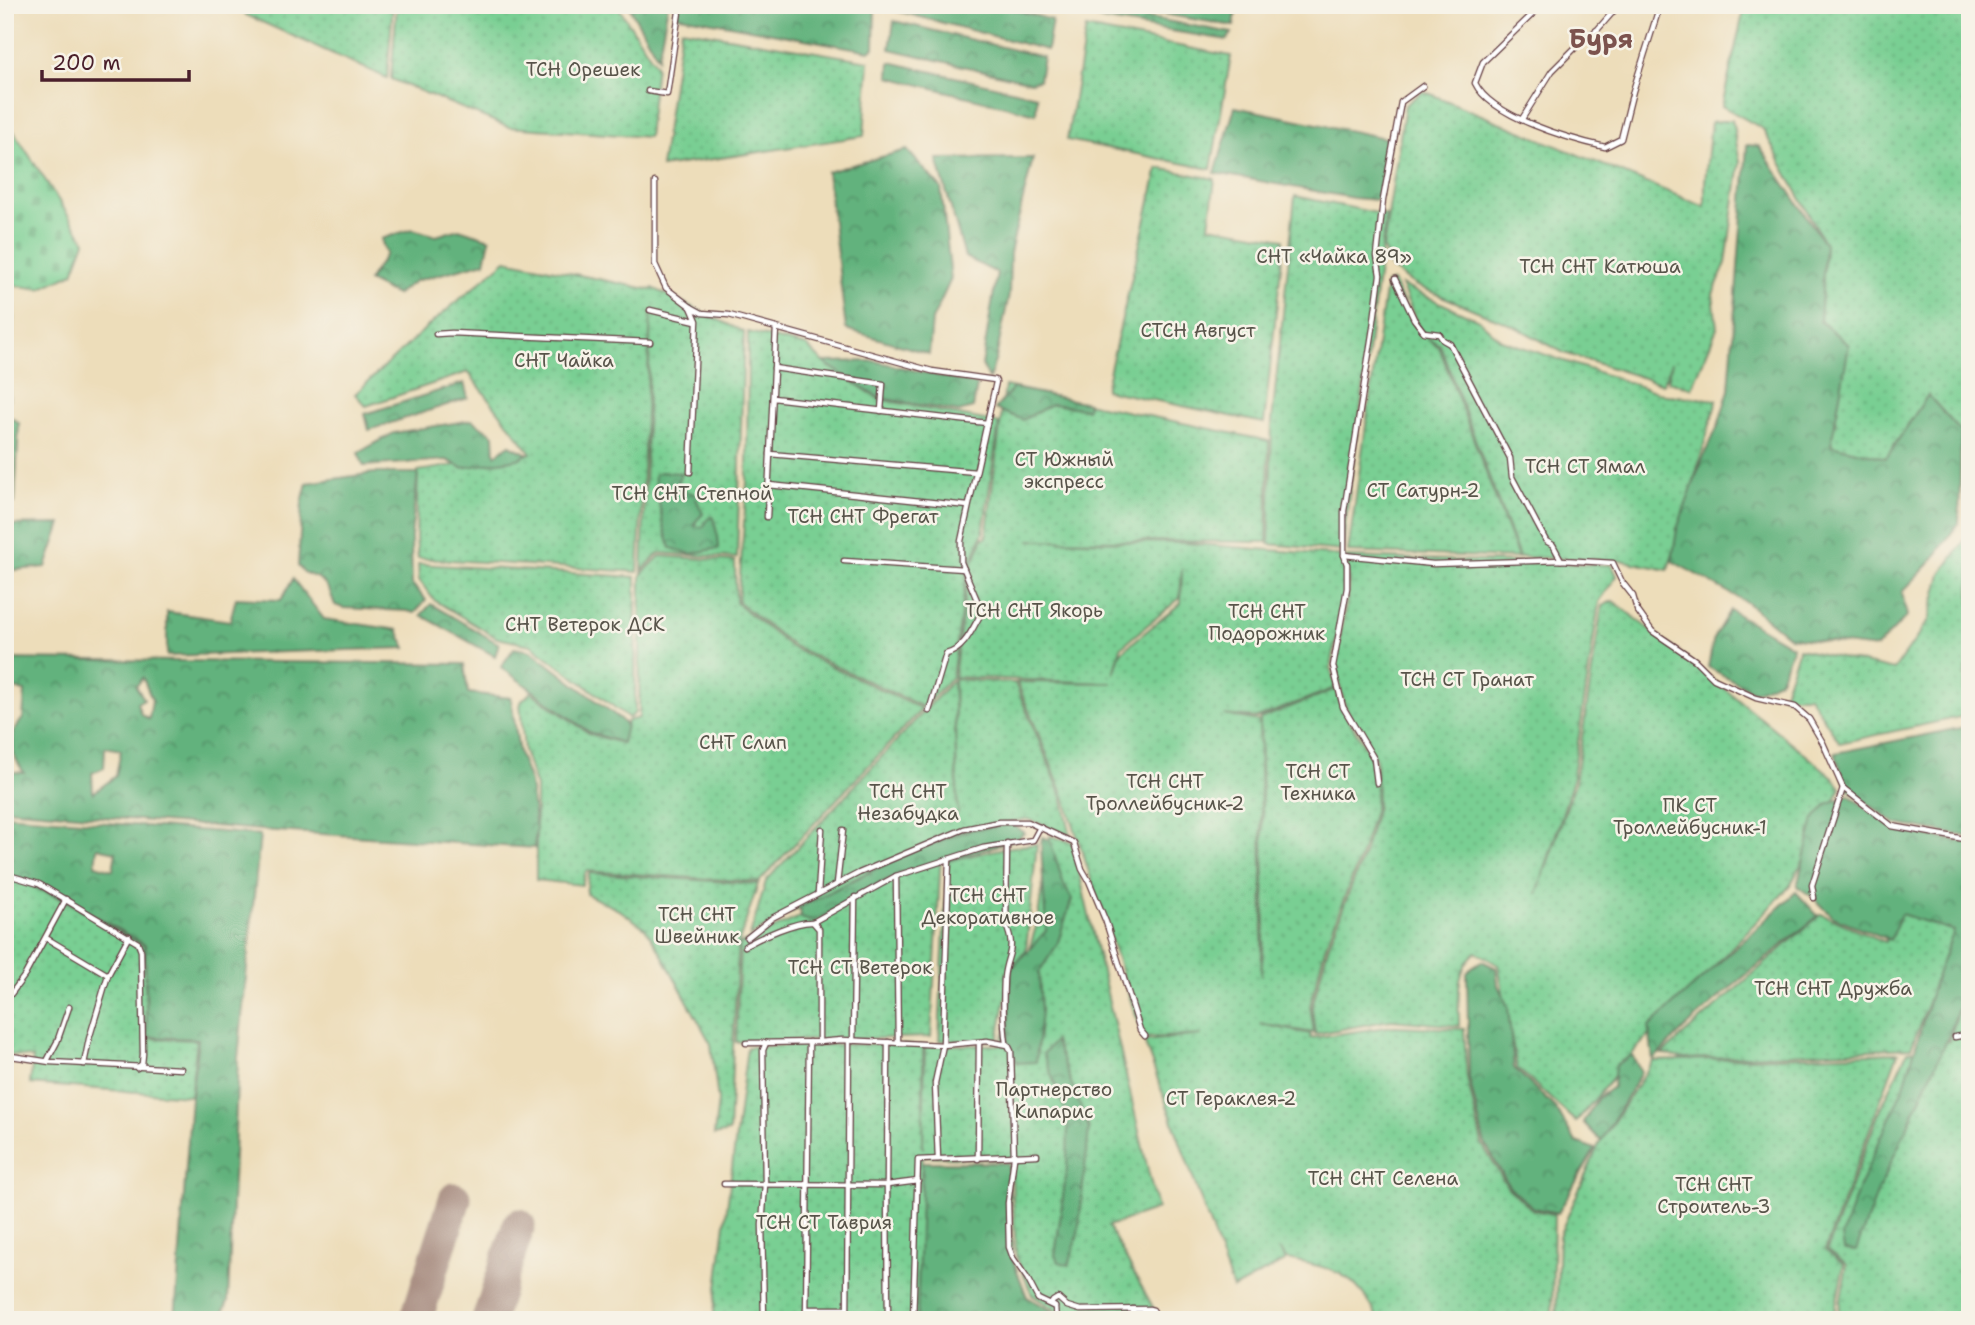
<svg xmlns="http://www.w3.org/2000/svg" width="1975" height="1325" font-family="'Shantell Sans',sans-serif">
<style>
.grass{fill:url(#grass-dots);stroke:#62775f;stroke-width:2;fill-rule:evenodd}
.forest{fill:url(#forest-crowns);stroke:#566854;stroke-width:2;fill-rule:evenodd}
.cemetery{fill:url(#cemetery-stones);stroke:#62775f;stroke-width:2}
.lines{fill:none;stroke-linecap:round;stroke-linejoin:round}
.runway{stroke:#9c7e72;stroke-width:33}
.street-casing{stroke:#623c40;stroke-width:7}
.street{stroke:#fff;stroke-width:4.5}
.labels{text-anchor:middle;stroke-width:5;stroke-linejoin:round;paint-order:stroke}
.park-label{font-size:19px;fill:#58544a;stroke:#f7f3e8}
.district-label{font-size:26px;font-weight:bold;fill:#7c534e;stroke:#f7f3e8}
</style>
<defs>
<pattern id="grass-dots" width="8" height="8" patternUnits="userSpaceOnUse" patternTransform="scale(1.75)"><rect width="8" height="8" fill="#79cf93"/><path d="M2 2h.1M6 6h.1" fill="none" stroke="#6ab17f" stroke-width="1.8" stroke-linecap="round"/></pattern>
<pattern id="forest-crowns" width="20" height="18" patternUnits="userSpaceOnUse" patternTransform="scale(1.75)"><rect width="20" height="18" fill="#62b27d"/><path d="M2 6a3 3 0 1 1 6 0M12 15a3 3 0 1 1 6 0" fill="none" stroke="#539067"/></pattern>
<pattern id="cemetery-stones" width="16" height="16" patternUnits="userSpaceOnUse" patternTransform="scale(1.75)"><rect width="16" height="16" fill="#79cf93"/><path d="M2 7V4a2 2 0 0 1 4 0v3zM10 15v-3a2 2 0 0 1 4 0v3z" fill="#6ab17f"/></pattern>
</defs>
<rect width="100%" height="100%" fill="#f7f3e8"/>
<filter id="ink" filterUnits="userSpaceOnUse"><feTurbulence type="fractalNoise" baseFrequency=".0143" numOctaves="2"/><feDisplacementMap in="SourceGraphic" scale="14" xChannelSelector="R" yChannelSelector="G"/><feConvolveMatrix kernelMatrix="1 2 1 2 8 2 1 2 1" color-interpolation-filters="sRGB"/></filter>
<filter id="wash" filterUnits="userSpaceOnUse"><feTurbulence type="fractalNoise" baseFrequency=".00686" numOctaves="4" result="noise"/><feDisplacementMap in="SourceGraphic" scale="28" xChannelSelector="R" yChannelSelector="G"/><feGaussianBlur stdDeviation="1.57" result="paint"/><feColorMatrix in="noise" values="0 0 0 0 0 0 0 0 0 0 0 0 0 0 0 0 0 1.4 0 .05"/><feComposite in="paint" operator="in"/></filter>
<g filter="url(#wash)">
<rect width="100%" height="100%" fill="#edddba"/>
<g class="grass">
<polygon points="238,5 393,5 387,78 246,15"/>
<polygon points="397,5 617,5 656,65 648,137 508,127 391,79"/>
<polygon points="1745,5 1970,5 1970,506 1961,432 1928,395 1886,458 1830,445 1849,345 1820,321 1825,244 1763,129 1722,106"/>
<polygon points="1086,28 1231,56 1211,169 1067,140"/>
<polygon points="681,29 869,61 864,136 661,167"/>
<polygon points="1423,91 1705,207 1705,182 1711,122 1732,120 1740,162 1726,263 1713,294 1717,328 1692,388 1668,381 1672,362 1663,384 1564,353 1516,327 1415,285 1391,268 1383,248 1405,105"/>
<polygon points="1158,168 1215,179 1209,226 1284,239 1264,423 1105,390"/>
<polygon points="1295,196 1386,215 1342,551 1269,544 1272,421"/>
<polygon points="506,260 652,290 653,288 744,332 737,558 659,553 642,571 651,312 638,572 418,558 416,539 418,471 531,453 468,372 366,406 355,394 427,327"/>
<polygon points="1393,281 1411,319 1422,335 1401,285 1479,320 1501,340 1666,395 1717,400 1668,570 1624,561 1519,557 1440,345 1427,338 1439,347 1518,558 1348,552 1386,284"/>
<polygon points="748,332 807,346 823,362 879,399 999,423 983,533 967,572 952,677 923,707 793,646 738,602 747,483"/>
<path d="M1005,386L1269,441L1267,542L1029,540L1185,543L1344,556L1346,588L1331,667L1335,688L1257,718L1224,715L1259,721L1263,919L1261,976L1265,927L1260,719L1336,689L1341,707L1372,758L1376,781L1375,807L1361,855L1325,948L1310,1006L1314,1033L1260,1024L1311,1034L1310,1038L1394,1026L1464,1029L1467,1078L1482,1144L1508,1188L1533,1210L1554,1214L1552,1320H1378C1372,1303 1356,1282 1340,1274C1324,1266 1304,1262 1286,1259L1280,1250L1285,1261L1233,1289L1144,1041L1202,1035L1143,1038L1064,796L1017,682L1112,683L954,677L968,573L983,538H986ZM1182,568L1181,603L1121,652L1114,674L1121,647L1180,598Z"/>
<polygon points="1970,533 1970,670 1965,668 1965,716 1840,743 1809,696 1783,696 1799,649 1894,670 1929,620 1941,574"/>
<polygon points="660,556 735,561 736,603 792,648 922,709 759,882 586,871 582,885 536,880 536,787 524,751 520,703 531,692 590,734 621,743 627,721 639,718 641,575"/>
<path d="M1347,557L1612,565L1617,576L1599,602L1572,783L1537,894L1575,783L1602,606L1613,601L1693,663L1833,777L1841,788L1790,886L1637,1048L1576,1122L1517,1068L1498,965L1476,952C1454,970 1459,1000 1459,1026L1391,1020L1315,1034L1312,1007L1328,947L1364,854L1377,806L1376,759L1345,706L1335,666L1349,589Z"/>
<polygon points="418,564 636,577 635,713 629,718 531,645 497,638 434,600 419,580"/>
<polygon points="954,679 1015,683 1062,796 1071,836 1028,819 969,829 875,868 798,909 750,936 766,881 953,680 958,814"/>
<polygon points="1050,836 1072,842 1157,1209 1108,1226 1160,1320 1060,1320 1059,1312 1032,1295 1016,1256 1011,1160 923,1156 922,1162 1008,1163 1012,1258 1027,1297 1054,1312 1055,1320 713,1320 747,1047 851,1044 923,1045 923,1149 925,1045 1001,1045 1037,923"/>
<polygon points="1037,844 1026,950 1011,969 998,1040 939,1041 947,861 1004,848"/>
<polygon points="941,853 931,1037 736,1042 740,944"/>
<polygon points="589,873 758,884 738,945 729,1132 714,1135 718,1101 711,1044 660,951 645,928 621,911 586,894"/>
<polygon points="5,875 64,900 144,946 147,1038 197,1040 190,1096 30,1084 33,1058 5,1054"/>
<polygon points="1899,910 1956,927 1911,1048 1685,1059 1662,1054 1821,914 1885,942"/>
<polygon points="1970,975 1970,1320 1837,1320 1847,1265 1827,1250 1878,1115 1907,1052 1949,1041"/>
<polygon points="1898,1053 1825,1250 1844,1265 1833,1320 1556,1320 1559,1236 1599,1144 1653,1061"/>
</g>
<g class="forest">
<polygon points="628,5 668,5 658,58"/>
<polygon points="677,5 875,5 874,48 869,51 675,15"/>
<polygon points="893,5 997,5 1052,20 1047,50 893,10"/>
<polygon points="1109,5 1237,5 1234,26"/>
<polygon points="1083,9 1117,16 1129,14 1232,33 1227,40 1102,20 1092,15 1080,14"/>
<polygon points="894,21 1043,57 1039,80 1031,82 890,49"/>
<polygon points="890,62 1037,96 1036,114 889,77"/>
<polygon points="1235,107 1390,139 1377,200 1353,198 1215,173"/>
<polygon points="1747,145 1759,146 1825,244 1820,321 1849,345 1831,445 1886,458 1928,395 1961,432 1959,523 1929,564 1902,592 1907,616 1876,648 1789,637 1746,602 1672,561 1677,529 1702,460 1718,426 1729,390"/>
<polygon points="907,150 941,188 951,279 932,320 929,354 846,329 827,172"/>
<polygon points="1033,158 1010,253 1009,295 996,358 989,379 982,365 997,273 965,257 937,159"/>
<polygon points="412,229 436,236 459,229 490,239 485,262 415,281 396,295 368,281 386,254 381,239"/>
<polygon points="5,304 14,305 8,415 19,423 15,503 5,504"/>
<polygon points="875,361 977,385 973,408 959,412 879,398 823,362"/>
<polygon points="464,383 468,398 369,430 365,414"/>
<polygon points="1013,388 1088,403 1087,409 1052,404 1023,420 995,409"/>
<polygon points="472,420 494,435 495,455 510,445 528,454 518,459 462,468 447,460 364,466 358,453 394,433"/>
<path d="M659,472L681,473L677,485L680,489L694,494L703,514L696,521L695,526L703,527L709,518L713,517L718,537L719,548L691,554L671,548C661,525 659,500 654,476Z"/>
<path d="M374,473H418L411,536L412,584L426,600L415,613L407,611L343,608L335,605C331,595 329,585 319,579C309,573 307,577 298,566L302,503L307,483Z"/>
<polygon points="61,524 46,567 5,571 5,525"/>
<polygon points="293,579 324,619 398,630 406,648 167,656 167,612 230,621 236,598 281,600"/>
<polygon points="431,604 499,644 495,656 421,615"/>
<polygon points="1730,610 1793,647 1779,681 1754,692 1708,667 1714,637"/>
<polygon points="514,648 531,651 619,718 626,725 622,743 589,732 501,667"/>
<path d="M5,659L464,664L468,693L511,698L519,753L530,782L536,830L534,848L261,830L5,809V771L24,773L13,754V732L23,718L25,691L5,687ZM143,678L152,700L149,719L141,714L137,703L144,699L136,686ZM105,747L121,750L116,776L93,793L92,773L104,768Z"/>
<polygon points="1970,726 1970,837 1896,824 1847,788 1835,753"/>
<polygon points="1849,795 1897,831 1970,843 1970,972 1950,1033 1878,1191 1856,1251 1844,1250 1842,1236 1859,1187 1904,1086 1935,980 1954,931 1901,914 1890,940 1833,917 1814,898 1797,886 1814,819 1827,804"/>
<path d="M5,815L260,835L238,1058L228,1301L220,1320H175L191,1097L198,1039L147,1037L145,945L66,899L5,874ZM97,848L116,852L113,870L95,865Z"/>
<polygon points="1013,824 1024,833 1018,839 896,876 870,888 813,922 801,918 800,907 907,853 969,830"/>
<polygon points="1042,837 1050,840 1064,885 1072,899 1057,945 1039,972 1041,1011 1036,1062 1017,1063 1008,1042 1011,969 1046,931 1041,845"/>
<path d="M1796,892L1818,916C1762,962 1704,1007 1653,1060L1649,1027Z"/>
<polygon points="1482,961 1496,968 1498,985 1508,1007 1514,1068 1556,1109 1576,1142 1595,1149 1558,1213 1534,1208 1510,1188 1484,1142 1469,1078 1467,973 1472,967"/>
<polygon points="1055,1041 1089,1129 1078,1234 1069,1265 1059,1262 1055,1256 1067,1167 1068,1117 1043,1054"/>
<polygon points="1632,1055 1641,1072 1639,1076 1601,1141 1583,1122 1598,1098 1613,1087 1615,1065"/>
<polygon points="922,1162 1008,1163 1012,1258 1027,1297 1054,1312 1055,1320 917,1320"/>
</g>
<polygon class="cemetery" points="5,118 85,241 73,273 40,289 5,284"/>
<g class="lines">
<g class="runway">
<polyline points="416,1320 455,1199"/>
<polyline points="488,1320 519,1225"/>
</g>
</g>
</g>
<g filter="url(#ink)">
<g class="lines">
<g class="street-casing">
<g id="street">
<path d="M1542,5L1483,62L1475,83C1491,117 1570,139 1605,147L1621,139L1633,91L1660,5"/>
<polyline points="648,91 667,94 680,5"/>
<polyline points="1522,119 1552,71 1584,39 1598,29 1619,5"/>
<polyline points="655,182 655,264 666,288 691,307 702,313 729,315 932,371 995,380"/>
<polyline points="1395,279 1414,319 1424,332 1439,334 1443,340 1450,344 1510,458 1512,477 1546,541 1553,545 1561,560"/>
<polyline points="650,310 696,321"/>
<polyline points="436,334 452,333 650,342"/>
<polyline points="774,368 883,384 881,411"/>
<polyline points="773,398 987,423"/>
<polyline points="770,454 976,472"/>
<polyline points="690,472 697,321 691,307"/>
<polyline points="769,485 968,506"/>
<polyline points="767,517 776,328"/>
<polyline points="1344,555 1433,564 1561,560 1613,563 1622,582 1633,596 1637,610 1652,631 1695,660 1714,679 1756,698 1795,707 1809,719 1823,743 1843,788 1892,826 1970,840"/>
<polyline points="844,561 964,569"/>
<path d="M929,711L946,654C965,650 973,627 982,612L961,562V541L996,382"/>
<polyline points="1377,783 1374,759 1343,707 1333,666 1347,588 1347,564 1344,555 1344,511 1373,328 1380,275 1377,256 1383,200 1401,102 1423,86"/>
<polyline points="5,874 39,884 138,943 141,951 143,1054 142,1064 137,1068"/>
<polyline points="896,876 898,1042"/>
<polyline points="837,884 843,830"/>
<polyline points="818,894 822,829"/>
<polyline points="1814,898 1812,885 1843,788"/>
<polyline points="813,922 819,929 819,1042"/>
<polyline points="46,938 108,975"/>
<polyline points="747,938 772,918 859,873 964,829 999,822 1028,822 1074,843 1082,869 1089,881 1106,922 1140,1030 1145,1036"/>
<path d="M745,946C761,937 796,921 813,922L896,876L983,848L1033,840L1040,827"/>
<polyline points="5,1002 25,975 66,899"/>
<polyline points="1955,1037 1965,1035 1970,1036"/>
<polyline points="853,1041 855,897"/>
<polyline points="888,1042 887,1185 888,1320"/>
<polyline points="746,1043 819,1042 842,1040 943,1045 987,1041 1008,1045 1011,1051 1014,1158 1008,1203 1009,1247 1013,1258 1027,1278 1038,1299 1055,1307"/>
<path d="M1006,1043C1003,1021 1003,1000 1004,978C1006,954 1017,951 1006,925L1007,843"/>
<polyline points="5,1055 50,1062 181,1069"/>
<polyline points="47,1061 57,1042 69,1007"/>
<polyline points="84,1064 89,1039 108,975 129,936"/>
<polyline points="938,1159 935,1083 943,1045 949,859"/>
<polyline points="978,1159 979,1043"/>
<polyline points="724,1184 887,1185 918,1181"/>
<polyline points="806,1309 846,1309"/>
<polyline points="764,1320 762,1225 765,1184 763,1050 766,1043"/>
<polyline points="806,1320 809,1042"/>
<polyline points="847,1320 849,1041"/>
<polyline points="913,1320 918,1160 1037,1155"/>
<polyline points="1056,1320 1055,1307 1051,1304 1053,1301 1058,1298 1067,1306 1080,1310 1149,1309 1153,1310 1159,1320"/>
<polyline points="1133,1320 1133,1309"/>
</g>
</g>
<use href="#street" class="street"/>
</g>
</g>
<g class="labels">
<g class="park-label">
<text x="583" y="76">ТСН Орешек</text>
<text x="1334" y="263">СНТ «Чайка 89»</text>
<text x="1600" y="273">ТСН СНТ Катюша</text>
<text x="1198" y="337">СТСН Август</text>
<text x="564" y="367">СНТ Чайка</text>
<text x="1064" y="466">СТ Южный<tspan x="1064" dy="22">экспресс</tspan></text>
<text x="1585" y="473">ТСН СТ Ямал</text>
<text x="1423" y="497">СТ Сатурн-2</text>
<text x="692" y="500">ТСН СНТ Степной</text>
<text x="863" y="523">ТСН СНТ Фрегат</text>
<text x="1034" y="617">ТСН СНТ Якорь</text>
<text x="1267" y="618">ТСН СНТ<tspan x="1267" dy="22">Подорожник</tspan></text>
<text x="585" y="631">СНТ Ветерок ДСК</text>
<text x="1467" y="686">ТСН СТ Гранат</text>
<text x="743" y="749">СНТ Слип</text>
<text x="1318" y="778">ТСН СТ<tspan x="1318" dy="22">Техника</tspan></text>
<text x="1165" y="788">ТСН СНТ<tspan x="1165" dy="22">Троллейбусник-2</tspan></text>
<text x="908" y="798">ТСН СНТ<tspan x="908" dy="22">Незабудка</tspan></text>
<text x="1690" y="812">ПК СТ<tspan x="1690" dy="22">Троллейбусник-1</tspan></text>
<text x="988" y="902">ТСН СНТ<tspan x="988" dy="22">Декоративное</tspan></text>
<text x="697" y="921">ТСН СНТ<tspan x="697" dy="22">Швейник</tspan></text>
<text x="860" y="974">ТСН СТ Ветерок</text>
<text x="1833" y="995">ТСН СНТ Дружба</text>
<text x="1054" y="1096">Партнерство<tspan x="1054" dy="22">Кипарис</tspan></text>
<text x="1231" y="1105">СТ Гераклея-2</text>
<text x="1383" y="1185">ТСН СНТ Селена</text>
<text x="1714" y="1191">ТСН СНТ<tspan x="1714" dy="22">Строитель-3</tspan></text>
<text x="824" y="1229">ТСН СТ Таврия</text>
</g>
<g class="district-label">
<text x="1601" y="48">Буря</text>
</g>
</g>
<rect width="1975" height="1325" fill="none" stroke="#f7f3e8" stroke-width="28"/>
<path d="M42 70v10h147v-10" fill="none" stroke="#4a1f2b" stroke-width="3.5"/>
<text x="52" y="70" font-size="21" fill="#4a1f2b" stroke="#f7f3e8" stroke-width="5" paint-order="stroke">200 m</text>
</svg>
